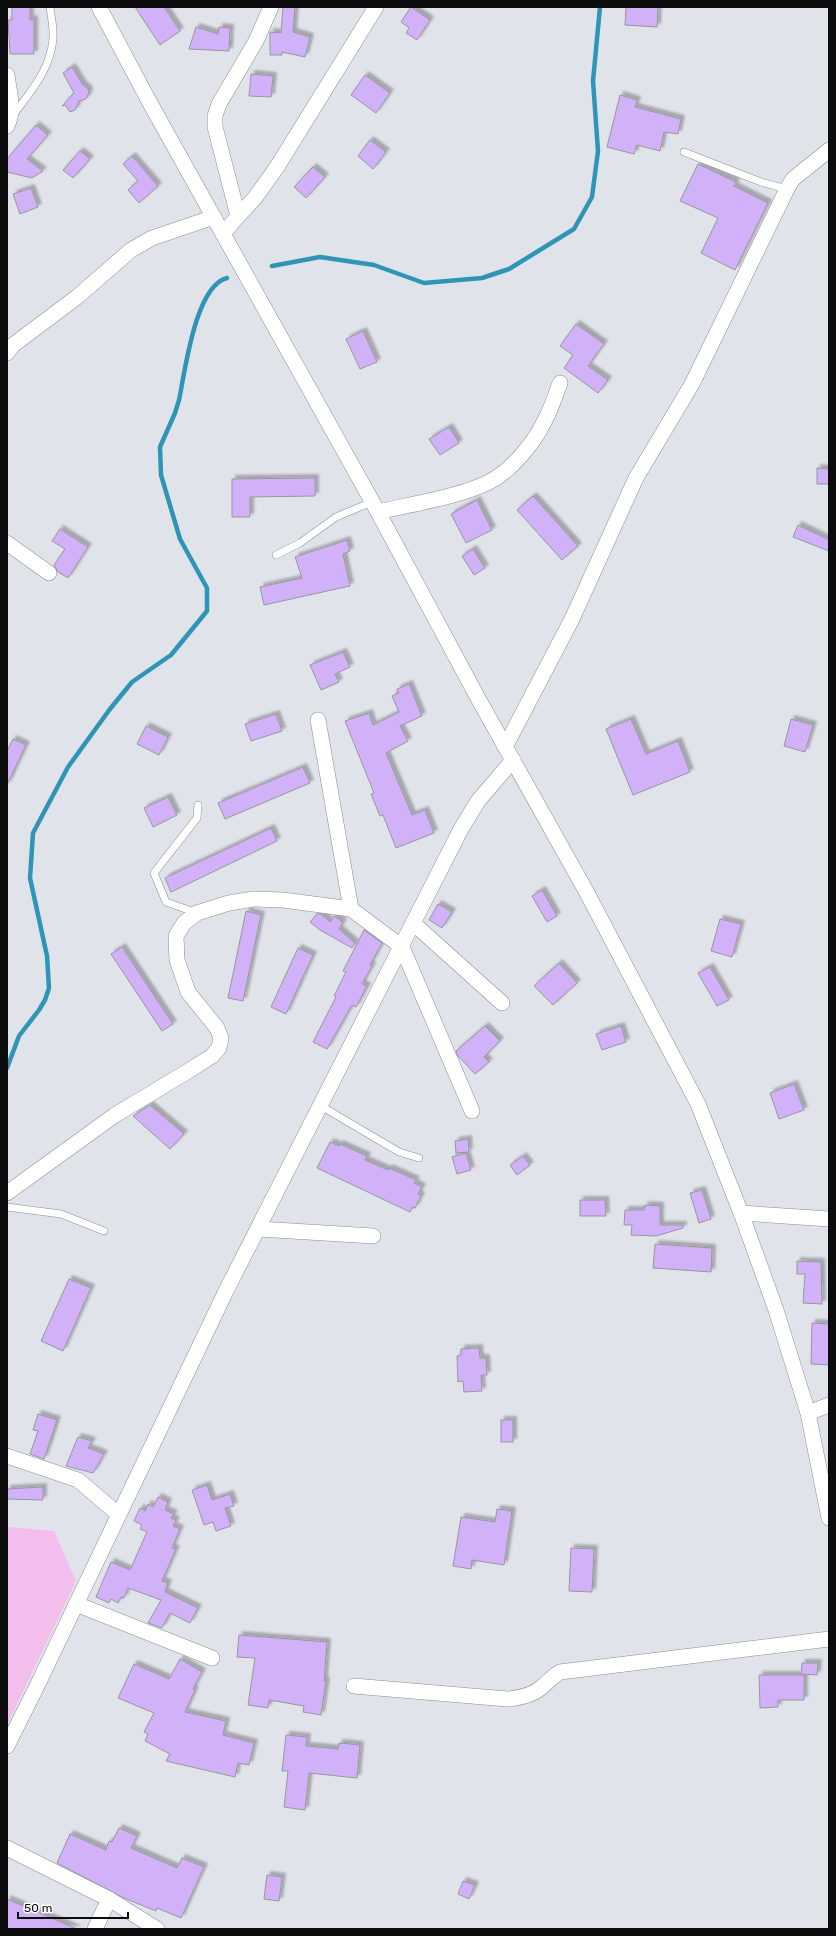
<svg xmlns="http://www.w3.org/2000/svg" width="836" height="1936" font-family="Rubik,sans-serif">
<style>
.green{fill:#f4beec}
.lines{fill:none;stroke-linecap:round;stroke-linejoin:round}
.stream{stroke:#2f95b6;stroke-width:4.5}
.building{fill:#d1b2f8;stroke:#98969d;filter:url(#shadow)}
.service-casing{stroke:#8b8c93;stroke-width:8}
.minor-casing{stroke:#8b8c93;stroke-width:16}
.service{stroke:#fff;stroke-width:7}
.minor{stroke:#fff;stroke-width:15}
</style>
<defs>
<filter id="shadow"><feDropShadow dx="3.5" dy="-3.5" stdDeviation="1" flood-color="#0004"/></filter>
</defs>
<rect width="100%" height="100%" fill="#e1e3eb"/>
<polygon class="green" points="7,1527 54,1531 76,1581 7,1725"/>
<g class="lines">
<g class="stream">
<polyline points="272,266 320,257 374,265 424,283 482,278 509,269 574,229 592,197 598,151 593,81 600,7"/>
<path d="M7,1068L19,1036L39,1010L45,1000L49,988L47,956L30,878L33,833L68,767L110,709L132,682L171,655L207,611V588L180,539L161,475L160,447L175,413L179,400C185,372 195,286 227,278"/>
</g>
</g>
<g class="building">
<polygon points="12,7 30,7 30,20 34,19 34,54 10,54 8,20 12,20"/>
<polygon points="135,7 164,7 180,31 160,45"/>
<polygon points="283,7 295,7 293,32 310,37 305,57 282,52 282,55 270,55 270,32 281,33"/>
<polygon points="411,7 430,20 417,40 406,33 409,28 401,22"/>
<polygon points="626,7 658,7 657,27 625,25"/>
<polygon points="196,27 218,34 219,27 230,28 229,51 189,49"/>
<polygon points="72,67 83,85 89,90 88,95 86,99 79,101 75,110 70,112 65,105 62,106 74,93 63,73"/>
<polygon points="251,74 273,76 271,97 249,96"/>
<polygon points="365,75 390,93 376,113 351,95"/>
<polygon points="620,95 637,100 635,107 681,119 678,134 664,132 660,151 637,145 634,154 607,147"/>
<polygon points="36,125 48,135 27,159 43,171 32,178 7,172 7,159"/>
<polygon points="370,140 386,152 373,169 358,156"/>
<polygon points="80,151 90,159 73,178 63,170"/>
<polygon points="132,156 158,186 139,203 128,190 138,181 123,164"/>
<polygon points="698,164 736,182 734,186 768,203 735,270 701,253 718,218 680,201"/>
<polygon points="313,167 325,177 306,198 294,187"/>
<polygon points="31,188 38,207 20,214 13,194"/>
<polygon points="576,324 604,344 588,366 608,380 598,393 564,368 573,355 560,346"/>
<polygon points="363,331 377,362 360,369 346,339"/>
<polygon points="449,427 459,443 440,455 429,439"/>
<polygon points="817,468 829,469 829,484 817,484"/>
<polygon points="315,478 315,496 250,497 250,517 232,517 232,479"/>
<polygon points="533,496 578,546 562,560 517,510"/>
<polygon points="477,500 492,530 466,543 451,514"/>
<polygon points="798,525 829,540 829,551 793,537"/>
<polygon points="60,529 88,547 68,578 58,572 54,565 65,549 52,541"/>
<polygon points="347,540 350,551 343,554 350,586 264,605 260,587 302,578 295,557"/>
<polygon points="473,549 485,568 474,575 462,556"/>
<polygon points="343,652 350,667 335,674 339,682 321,690 310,665"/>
<polygon points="409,684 422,716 400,726 408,741 386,753 412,815 425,810 434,833 396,848 383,815 380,816 371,794 374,793 345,721 369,713 373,725 399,712 392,696 399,693 397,689"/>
<polygon points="276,714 282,731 251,741 245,724"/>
<polygon points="631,719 646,754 678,741 690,772 633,795 606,729"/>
<polygon points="791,719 813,725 805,752 784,746"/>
<polygon points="146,726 168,737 159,755 137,744"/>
<polygon points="13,739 26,745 7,785 7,751"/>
<polygon points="303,767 310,783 225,819 218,803"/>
<polygon points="168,797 177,815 153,827 144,808"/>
<polygon points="271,828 277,841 171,892 165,878"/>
<polygon points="542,890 557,916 547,922 532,896"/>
<polygon points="438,904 452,912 442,928 429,920"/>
<polygon points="246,911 261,915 243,1001 228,998"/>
<polygon points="317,914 321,914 330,922 334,916 343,922 339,929 355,943 352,948 320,930 310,922"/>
<polygon points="720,919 741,924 732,957 711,951"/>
<polygon points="364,930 382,943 370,965 372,966 362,984 367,986 356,1007 352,1005 327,1049 313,1042 336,997 334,996 346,972 343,971"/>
<polygon points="122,947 173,1024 162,1031 111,954"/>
<polygon points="298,948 313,955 286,1014 271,1007"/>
<polygon points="559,963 577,983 553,1005 534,986"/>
<polygon points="710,967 729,1000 717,1006 698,973"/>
<polygon points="485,1026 500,1041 484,1057 489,1062 475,1074 458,1056 456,1051"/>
<polygon points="621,1026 626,1042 602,1050 596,1034"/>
<polygon points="794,1084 804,1110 779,1119 770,1093"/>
<polygon points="150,1105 184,1134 170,1149 133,1116"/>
<polygon points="468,1139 469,1152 456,1153 455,1141"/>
<polygon points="330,1142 339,1146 340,1144 367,1156 365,1160 388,1170 389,1168 416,1180 414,1183 422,1187 418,1194 421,1196 415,1208 413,1207 410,1212 317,1168"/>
<polygon points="466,1153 471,1170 457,1174 452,1157"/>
<polygon points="523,1156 530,1165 517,1175 510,1165"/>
<polygon points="702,1190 711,1219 699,1223 690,1193"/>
<polygon points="580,1200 605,1200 606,1216 580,1216"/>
<polygon points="645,1205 660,1206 660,1225 683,1225 683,1228 656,1236 631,1235 632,1225 624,1225 625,1210 644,1210"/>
<polygon points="655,1244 712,1248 711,1272 653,1268"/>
<polygon points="797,1261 821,1262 822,1304 803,1303 805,1274 797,1274"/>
<polygon points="69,1279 91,1288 63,1351 41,1341"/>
<polygon points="812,1323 829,1324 829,1365 811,1364"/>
<polygon points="479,1348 480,1358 486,1358 487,1375 481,1375 482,1391 464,1392 463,1381 458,1382 457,1356 461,1355 461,1349"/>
<polygon points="38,1414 57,1420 44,1459 30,1454 38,1431 33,1430"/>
<rect x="501" y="1420" width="12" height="22"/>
<polygon points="78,1437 92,1441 88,1448 104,1454 93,1473 66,1466"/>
<polygon points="207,1485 212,1500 230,1494 234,1506 225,1508 231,1526 216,1531 213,1522 204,1525 192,1490"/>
<polygon points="43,1487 43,1500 7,1499 7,1489"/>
<polygon points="158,1497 168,1502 165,1510 174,1514 171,1518 176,1520 173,1526 180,1529 172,1548 176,1549 162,1581 168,1583 165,1592 198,1608 190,1623 170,1613 162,1628 148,1623 161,1600 128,1588 124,1598 121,1597 118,1603 111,1599 109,1603 96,1597 111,1562 130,1570 147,1532 140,1529 142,1525 134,1521 140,1508 145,1511 148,1504 153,1507"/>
<polygon points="497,1509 512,1511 504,1565 472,1560 471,1569 453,1566 461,1517 495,1522"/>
<polygon points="571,1548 594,1549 592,1592 569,1591"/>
<polygon points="239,1635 327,1642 324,1681 326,1681 321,1715 303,1712 304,1706 269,1700 268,1708 248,1705 255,1658 237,1657"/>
<polygon points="180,1659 202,1672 193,1689 195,1690 185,1712 226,1721 223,1735 254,1743 249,1765 238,1763 235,1777 166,1761 170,1754 145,1741 148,1734 144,1732 154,1713 118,1698 134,1664 169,1679"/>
<polygon points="802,1663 818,1663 817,1675 801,1674"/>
<polygon points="759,1675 804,1675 804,1700 778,1700 778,1707 760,1708"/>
<polygon points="286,1735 307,1737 306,1746 338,1749 339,1743 360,1745 357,1778 309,1773 305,1810 284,1807 288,1771 282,1771"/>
<polygon points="119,1828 137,1836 131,1848 177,1868 182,1858 204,1867 181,1918 157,1908 156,1911 124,1898 57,1863 70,1834 106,1850 109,1841 112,1842"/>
<polygon points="267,1875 282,1877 279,1901 264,1899"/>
<polygon points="463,1881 475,1885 469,1899 458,1894"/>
<polygon points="7,1899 77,1929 7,1929"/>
</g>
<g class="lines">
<g class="service-casing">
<g id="service">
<path d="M14,114C31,91 51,69 53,38C54,28 51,17 50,7"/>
<polyline points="684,152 761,182 787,189"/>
<polyline points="276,555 300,543 336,517 372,502"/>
<polyline points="197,913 166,902 154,873 197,818 198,805"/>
<polyline points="321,1106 399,1152 419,1158"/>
<polyline points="7,1207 61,1214 104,1231"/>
</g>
</g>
<g class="minor-casing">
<g id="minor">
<polyline points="99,7 150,103 378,512 479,700 586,891 698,1104 741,1213 776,1310 808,1413 829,1518"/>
<path d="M7,75C9,92 15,110 7,126"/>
<polyline points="238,216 254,199 277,167 376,7"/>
<polyline points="223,234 238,216 215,127 215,116 219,104 256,41 271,7"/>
<polyline points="7,353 13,345 77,297 131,250 152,238 214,217"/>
<path d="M378,512C412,504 459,497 489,482C510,472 534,443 544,422C551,410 555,396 560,383"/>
<polyline points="7,543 49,573"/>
<polyline points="318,720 351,909"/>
<polyline points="505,747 572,619 636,478 692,384 787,189 793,179 829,150"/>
<polyline points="413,923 502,1003"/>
<polyline points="7,1193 115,1115 185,1073 212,1056 219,1048 221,1038 217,1028 188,992 177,960 176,936 184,923 197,913 229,903 253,899 283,900 351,909 402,947 472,1111"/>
<polyline points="741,1213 829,1219"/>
<polyline points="259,1229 373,1236"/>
<polyline points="808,1413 829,1405"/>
<polyline points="7,1456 78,1480 118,1514"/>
<polyline points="76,1604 212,1658"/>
<path d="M354,1686L507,1699C520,1698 534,1695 543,1686C549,1681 553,1676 560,1672L829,1639"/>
<polyline points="7,1746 37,1686 226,1291 413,923 461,829 478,801 513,760"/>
<polyline points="7,1848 109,1899 157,1929"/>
<polyline points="95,1929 109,1899"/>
</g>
</g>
<use href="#service" class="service"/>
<use href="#minor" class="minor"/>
</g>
<rect width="836" height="1936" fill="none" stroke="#0c0c0f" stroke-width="16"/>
<path d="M18 1912v6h110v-6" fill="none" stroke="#0c0c0f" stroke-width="2"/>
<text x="24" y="1912" font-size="12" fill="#0c0c0f" stroke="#ffffff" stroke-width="3" paint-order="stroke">50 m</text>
</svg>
